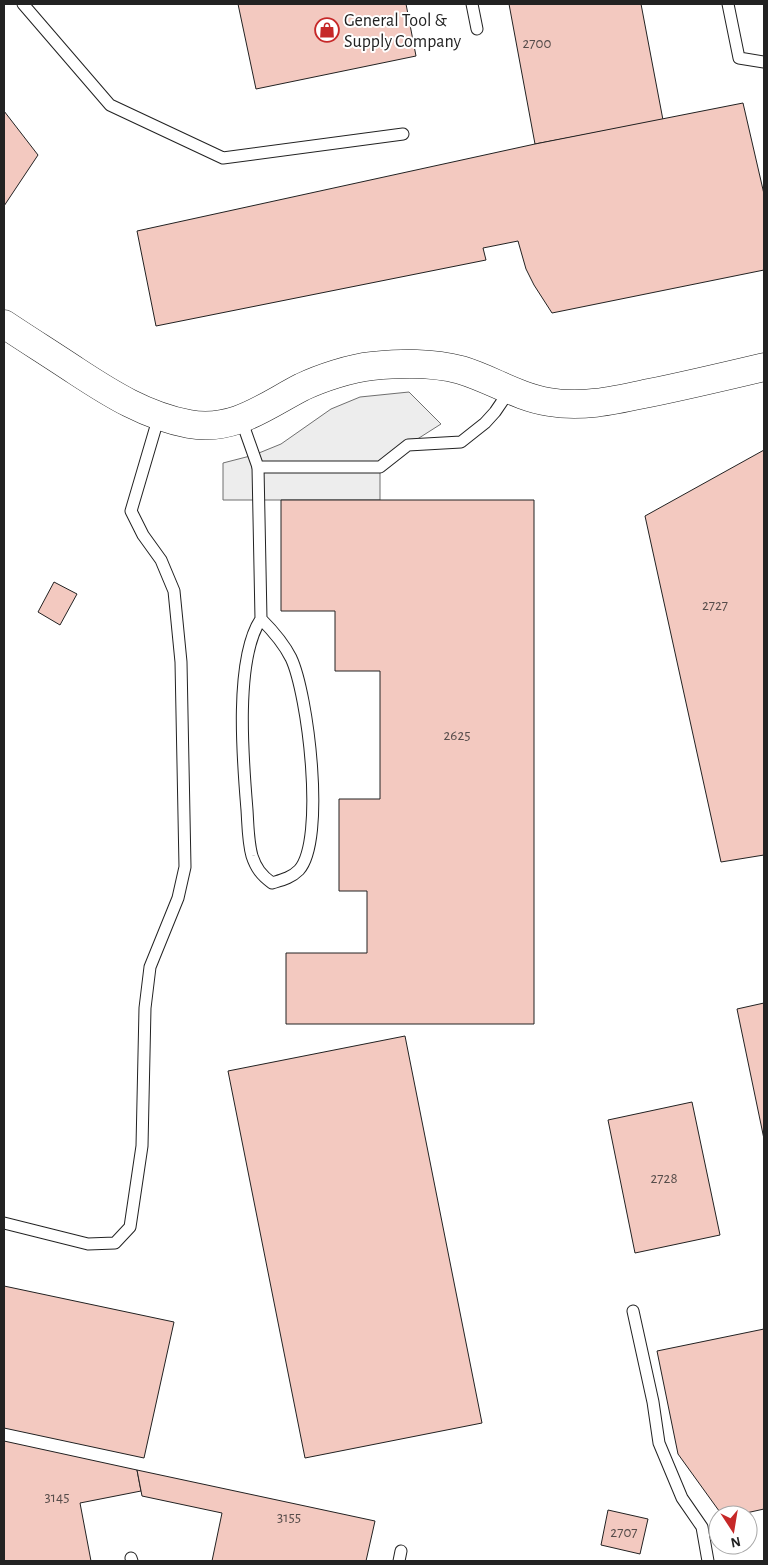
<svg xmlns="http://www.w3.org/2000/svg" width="768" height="1565" font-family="'Alegreya Sans',sans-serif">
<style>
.parking{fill:#ededed;stroke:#6f6f6f}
.building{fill:#f3c9c0;stroke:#222}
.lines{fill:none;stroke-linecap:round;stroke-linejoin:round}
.lane-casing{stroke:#222;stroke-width:13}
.secondary-casing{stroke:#222;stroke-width:29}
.lane{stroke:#fff;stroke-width:11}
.secondary{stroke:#fff;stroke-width:28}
.labels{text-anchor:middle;stroke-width:4;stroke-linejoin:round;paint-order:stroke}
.number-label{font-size:15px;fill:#564c4a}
.poi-label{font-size:18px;fill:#222;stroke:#fff;text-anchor:start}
</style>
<rect width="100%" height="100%" fill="#fff"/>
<polygon class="parking" points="409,392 441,424 408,445 380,467 380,500 223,500 223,463 254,455 281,444 331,409 360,397"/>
<g class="building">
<polygon points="238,4 406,4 416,56 256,89"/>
<polygon points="509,4 641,4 663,120 535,144"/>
<polygon points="743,103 764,194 764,270 552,313 534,285 526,269 518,241 483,248 486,260 156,326 137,231 535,144"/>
<polygon points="4,111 38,155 4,206"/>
<polygon points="764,450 764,855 721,862 645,516"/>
<polygon points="281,500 534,500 534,1024 286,1024 286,953 367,953 367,891 339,891 339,799 380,799 380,671 335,671 335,611 281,611"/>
<polygon points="54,582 77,594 60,625 38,612"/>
<polygon points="764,1003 764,1139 737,1009"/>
<polygon points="405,1036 482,1423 305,1458 228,1071"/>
<polygon points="692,1102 720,1235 635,1253 608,1120"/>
<polygon points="4,1286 174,1322 144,1458 4,1428"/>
<polygon points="764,1329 764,1509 737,1515 722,1515 678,1454 657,1351"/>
<polygon points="4,1441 137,1470 141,1491 80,1503 91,1561 4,1561"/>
<polygon points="137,1470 375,1521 366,1561 212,1561 222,1513 142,1496"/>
<polygon points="608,1510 648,1519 640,1554 601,1545"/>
</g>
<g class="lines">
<g class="lane-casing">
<g id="lane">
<polyline points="23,4 110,105 223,158 403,134"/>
<polyline points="472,4 477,29"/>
<polyline points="728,4 739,58 764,62"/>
<polyline points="241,419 258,467 380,467 408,445 461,442 485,423 495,412 510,390"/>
<path d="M258,467L261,619C273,631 283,642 291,658C308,694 326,840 299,870C291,878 282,880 272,883C261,875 256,868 252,856C248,842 248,825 247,810C243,762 234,659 261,619"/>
<polyline points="4,1223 88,1244 115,1243 130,1227 142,1146 145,1008 150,967 178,898 185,867 181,662 174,591 161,560 143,535 131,511 159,416"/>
<polyline points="633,1311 653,1402 659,1443 682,1498 702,1527 708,1561"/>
<polyline points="131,1558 132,1561"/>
<polyline points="399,1561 401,1551"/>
</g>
</g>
<g class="secondary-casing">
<path id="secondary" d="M4,324C28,340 52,355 76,371C111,394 146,416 189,424C234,432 265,406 302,387C321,378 351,368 372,366C402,363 432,362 461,370C491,379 518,397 549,402C583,408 616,400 649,393C688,385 726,376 764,367"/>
</g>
<use href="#lane" class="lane"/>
<use href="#secondary" class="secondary"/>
</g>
<defs>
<g id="shop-ring" transform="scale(1.25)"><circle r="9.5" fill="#fff" stroke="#c62828" stroke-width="1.5"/><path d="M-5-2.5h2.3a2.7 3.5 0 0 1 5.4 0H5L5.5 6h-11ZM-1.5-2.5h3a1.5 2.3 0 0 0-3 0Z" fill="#c62828"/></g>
</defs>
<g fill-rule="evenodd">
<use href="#shop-ring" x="327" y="30"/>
</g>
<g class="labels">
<g class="number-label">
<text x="537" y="48">2700</text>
<text x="715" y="610">2727</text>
<text x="457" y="740">2625</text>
<text x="664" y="1183">2728</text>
<text x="57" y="1502">3145</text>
<text x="289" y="1522">3155</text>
<text x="624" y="1537">2707</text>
</g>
<g class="poi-label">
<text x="344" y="26">General Tool &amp;<tspan x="344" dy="21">Supply Company</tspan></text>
</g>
</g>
<rect width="768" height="1565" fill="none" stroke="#222222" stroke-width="10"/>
<g transform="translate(733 1530) rotate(168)"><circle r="24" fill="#ffffff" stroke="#a7a7a7"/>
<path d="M0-4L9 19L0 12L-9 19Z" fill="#c62828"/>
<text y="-8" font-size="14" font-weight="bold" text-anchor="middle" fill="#222222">N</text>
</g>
</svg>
